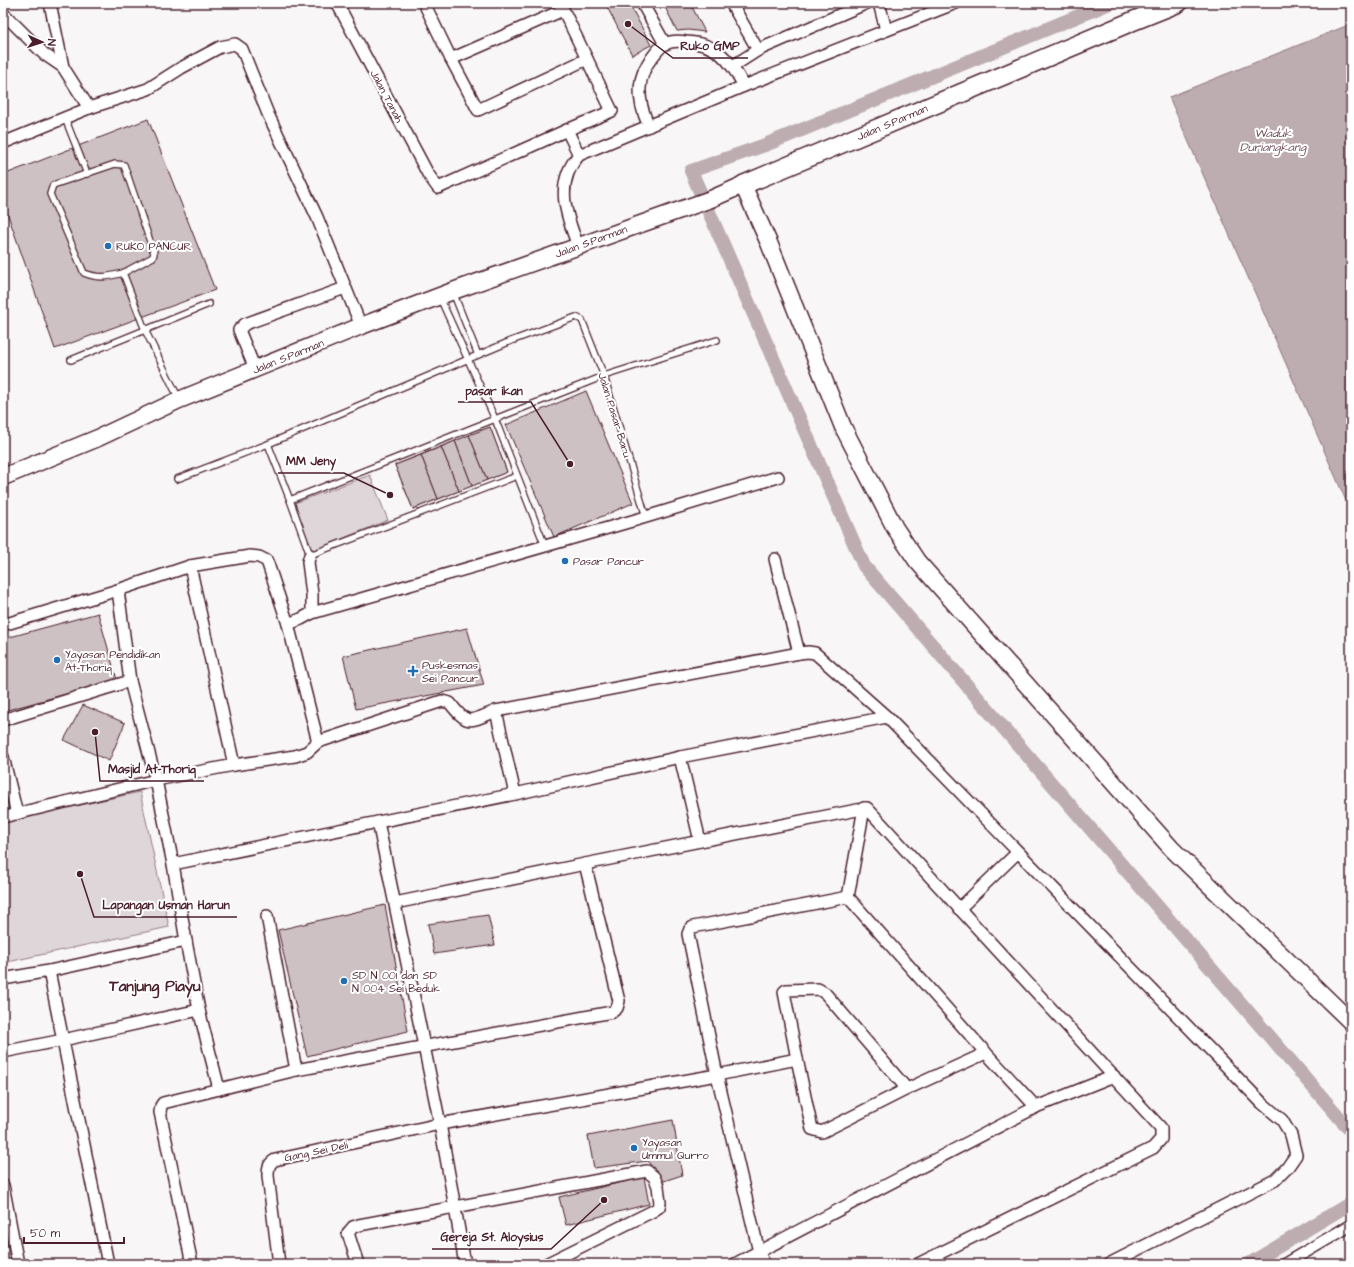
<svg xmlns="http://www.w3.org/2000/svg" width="1354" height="1267" font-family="'Architects Daughter',sans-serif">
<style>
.green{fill:#ded6d9;stroke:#947a82}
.water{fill:#bdadb0;stroke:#8f747b}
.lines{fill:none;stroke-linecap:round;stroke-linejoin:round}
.canal{stroke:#bdadb0;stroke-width:14}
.building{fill:#cdc1c4;stroke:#4a1f2b}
.lane-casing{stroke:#4a1f2b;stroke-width:8}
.street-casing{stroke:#4a1f2b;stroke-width:14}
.secondary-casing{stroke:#4a1f2b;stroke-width:19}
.primary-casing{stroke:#4a1f2b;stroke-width:21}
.lane{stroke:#fff;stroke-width:5.5}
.street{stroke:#fff;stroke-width:11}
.secondary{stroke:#fff;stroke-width:16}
.primary{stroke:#fff;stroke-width:18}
.poi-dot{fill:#1f6fb2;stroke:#fff;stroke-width:1.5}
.labels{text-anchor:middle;stroke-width:4;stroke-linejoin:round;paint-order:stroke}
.street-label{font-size:11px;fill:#4a1f2b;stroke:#fff}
.poi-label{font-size:11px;fill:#4a1f2b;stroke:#fff;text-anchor:start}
.water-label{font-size:12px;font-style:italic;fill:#72515a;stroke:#fff}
.district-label{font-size:15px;font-weight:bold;fill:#4a1f2b;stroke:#fff}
.leader{fill:none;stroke:#4a1f2b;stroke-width:1.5}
.callout-dot{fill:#4a1f2b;stroke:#fff;stroke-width:1.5}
.callout-label{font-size:12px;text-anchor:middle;font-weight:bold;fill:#4a1f2b;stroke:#fff;stroke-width:4;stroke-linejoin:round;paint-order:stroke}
</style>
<rect width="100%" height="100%" fill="#f8f6f7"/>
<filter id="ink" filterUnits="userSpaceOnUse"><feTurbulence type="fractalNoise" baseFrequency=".025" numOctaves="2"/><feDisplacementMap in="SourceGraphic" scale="8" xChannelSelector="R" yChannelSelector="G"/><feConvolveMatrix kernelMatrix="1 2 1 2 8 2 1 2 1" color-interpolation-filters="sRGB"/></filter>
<g filter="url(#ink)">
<g class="green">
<polygon points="370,475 388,520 312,551 295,503"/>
<polygon points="140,792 169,927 3,963 3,822"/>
</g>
<polygon class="water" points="1351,24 1351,512 1169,97"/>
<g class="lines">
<g class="canal">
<polyline points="1110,3 765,145 691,171 864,566 1351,1131"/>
<polyline points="1249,1264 1351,1203"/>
</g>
</g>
<g class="building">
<polygon points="605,3 629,3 651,45 632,55"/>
<polygon points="663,3 690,3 705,32 688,30 677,31"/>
<polygon points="148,119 215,290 55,349 3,201 3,175"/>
<polygon points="586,391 633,503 554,537 506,425"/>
<polygon points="490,427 507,472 413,509 395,465"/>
<polygon points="490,427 507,472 487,480 469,435"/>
<polygon points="469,435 487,480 472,486 455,441"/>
<polygon points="455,441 472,486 459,491 441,447"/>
<polygon points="441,447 459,491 438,499 421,455"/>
<polygon points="421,455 438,499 413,509 395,465"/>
<polygon points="98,613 117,680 4,711 3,707 3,639"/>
<polygon points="467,628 484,685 356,709 343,656"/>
<polygon points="83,705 125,723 109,761 64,740"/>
<polygon points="385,905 408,1031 307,1056 278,930"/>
<polygon points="488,915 495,945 434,954 428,924"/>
<polygon points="673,1120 682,1175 661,1182 648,1161 594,1168 588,1136"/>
<polygon points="644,1177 649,1204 566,1225 559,1197"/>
</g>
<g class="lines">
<g class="lane-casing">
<g id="lane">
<polyline points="65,118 87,174"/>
<path d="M123,273L153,257L154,253L124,165L115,164L53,185L50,194L84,273C99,279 108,277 123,273L145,330L179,399"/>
<polyline points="453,292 478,355"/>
<polyline points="440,298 495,419 545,546"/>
<polyline points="71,360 209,304"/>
<polyline points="268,444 290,500 310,555 517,476"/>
<polyline points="177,479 268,444 511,341 576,317 582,320 604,376 646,517"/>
<polyline points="290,500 604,376 717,340"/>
</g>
</g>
<g class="street-casing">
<g id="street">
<polyline points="50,3 63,67 89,108"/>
<polyline points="337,3 428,174 438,188 567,130 579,155"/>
<polyline points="424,3 451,59 478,110 587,59"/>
<polyline points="560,3 612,111 567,130"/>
<polyline points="642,3 665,44"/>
<polyline points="731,3 758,50"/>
<polyline points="879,3 886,30"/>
<polyline points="3,13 44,54 63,67"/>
<polyline points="451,59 563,10"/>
<polyline points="733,66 758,50 867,3"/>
<path d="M649,126C637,101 635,77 654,55C657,51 661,46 665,44C671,41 680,41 686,42C717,43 730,60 744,86"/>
<polyline points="3,143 89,108 148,89 181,68 220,47 235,44 242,49 268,114 317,217 361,326"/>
<path d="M578,246C566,215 554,183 579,155L744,86L956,3"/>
<polyline points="255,369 239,330 245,324 345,288"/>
<polyline points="310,555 308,562 312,594 312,613"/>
<polyline points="775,559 799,653"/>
<polyline points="190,566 234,765"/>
<polyline points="3,625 118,590"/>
<polyline points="496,711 515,794"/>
<polyline points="3,720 130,681"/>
<polyline points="318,742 288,624 301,619 312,613 646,517 778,477"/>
<polyline points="3,757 17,814"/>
<polyline points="680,757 700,841"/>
<polyline points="864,808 848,897 986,1053 1036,1107"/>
<path d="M3,817L156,780L234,765L295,756L307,752L318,742L442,701L450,703C468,727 470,721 496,711L799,653L808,652L815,653L887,717L1262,1103L1282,1120L1291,1135L1296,1155L1287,1168L1275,1180L1109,1264"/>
<polyline points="378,822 440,1124 465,1264"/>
<polyline points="173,864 515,794 680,757 887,717"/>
<polyline points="395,903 585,864 867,808 1161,1128 1161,1139 1153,1148 918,1264"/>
<polyline points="959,909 1018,852"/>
<polyline points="267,916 296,1070"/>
<polyline points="49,971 108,1264"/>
<polyline points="3,979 49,971 186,941"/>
<polyline points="3,1052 63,1040 199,1010"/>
<polyline points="797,1059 784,992 786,990 818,989 825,993 907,1089"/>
<polyline points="219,1089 199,1010 186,941 173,864 156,780 130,681 118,590 190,566 250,556 259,557 267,561 288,624"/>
<polyline points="3,1185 18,1264"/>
<polyline points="192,1264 160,1112 161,1106 163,1103 296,1070 612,1012 617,1008 619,1001 585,864"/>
<path d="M279,1264L268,1176C268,1169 268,1164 275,1160L440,1124L717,1075L797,1059L812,1129L822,1132L907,1089L986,1053"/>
<polyline points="358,1264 348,1233 353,1227 359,1225 647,1171 654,1177 658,1186 660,1203 659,1207 653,1211 546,1264"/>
<polyline points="735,1264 1036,1107 1114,1076"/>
<polyline points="764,1264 759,1252 717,1075 688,934 690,929 693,927 848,897"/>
<polyline points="1285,1264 1351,1225"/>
</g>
</g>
<g class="secondary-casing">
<polyline id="secondary" points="3,477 98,438 179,400 361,326 453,291 711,199 743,185 769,243 843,427 895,528 917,561 1172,849 1351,1022"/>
</g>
<g class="primary-casing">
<polyline id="primary" points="743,185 1133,21 1178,3"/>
</g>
<use href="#lane" class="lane"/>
<use href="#street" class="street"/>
<use href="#secondary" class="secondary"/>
<use href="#primary" class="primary"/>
</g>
</g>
<g class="poi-dot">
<circle cx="108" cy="246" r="4"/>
<circle cx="565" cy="561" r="4"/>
<circle cx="57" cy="660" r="4"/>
<path d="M411 665h4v4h4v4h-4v4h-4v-4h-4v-4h4z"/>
<circle cx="344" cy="981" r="4"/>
<circle cx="634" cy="1148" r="4"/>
</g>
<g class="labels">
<g class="street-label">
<text transform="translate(387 96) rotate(62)" y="4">Jalan Tanah</text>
<text transform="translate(892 122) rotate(-23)" y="4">Jalan S.Parman</text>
<text transform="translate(591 241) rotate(-20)" y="4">Jalan S.Parman</text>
<text transform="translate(288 356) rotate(-22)" y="4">Jalan S.Parman</text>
<text transform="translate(615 415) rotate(73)" y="4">Jalan Pasar Baru</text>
<text transform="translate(316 1151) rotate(-12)" y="4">Gang Sei Deli</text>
</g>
<g class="poi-label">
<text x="116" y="250">RUKO PANCUR</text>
<text x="573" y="565">Pasar Pancur</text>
<text x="65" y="658">Yayasan Pendidikan<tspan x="65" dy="13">At-Thoriq</tspan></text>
<text x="422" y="669">Puskesmas<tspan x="422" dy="13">Sei Pancur</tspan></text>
<text x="352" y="979">SD N 001 dan SD<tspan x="352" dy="13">N 004 Sei Beduk</tspan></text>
<text x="642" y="1146">Yayasan<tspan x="642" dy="13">Ummul Qurro</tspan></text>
</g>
<g class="water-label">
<text x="1273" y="137">Waduk<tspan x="1273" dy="14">Duriangkang</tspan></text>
</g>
<g class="district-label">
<text x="155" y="991">Tanjung Piayu</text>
</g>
</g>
<path class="leader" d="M628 24L673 58H748M570 464L531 402H458M390 495L344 473H278M95 732L100 781H204M80 874L94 917H237M604 1200L551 1249H432"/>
<g class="callout-dot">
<circle cx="628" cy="24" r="4"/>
<circle cx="570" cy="464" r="4"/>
<circle cx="390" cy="495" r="4"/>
<circle cx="95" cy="732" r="4"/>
<circle cx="80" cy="874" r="4"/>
<circle cx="604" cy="1200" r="4"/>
</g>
<g class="callout-label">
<text x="710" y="50">Ruko GMP</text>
<text x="494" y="395">pasar ikan</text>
<text x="311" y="465">MM Jeny</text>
<text x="152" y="773">Masjid At-Thoriq</text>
<text x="166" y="909">Lapangan Usman Harun</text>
<text x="492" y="1241">Gereja St. Aloysius</text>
</g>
<rect width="1354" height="1267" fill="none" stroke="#fff" stroke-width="16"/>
<rect x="8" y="8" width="1338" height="1251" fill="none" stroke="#4a1f2b" stroke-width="1.5" filter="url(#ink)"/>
<g transform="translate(42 42) rotate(93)" stroke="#ffffff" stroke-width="3" paint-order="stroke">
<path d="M0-3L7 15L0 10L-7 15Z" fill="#4a1f2b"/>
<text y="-6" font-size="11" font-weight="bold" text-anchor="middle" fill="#4a1f2b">N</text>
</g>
<path d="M24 1237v6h100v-6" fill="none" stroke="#4a1f2b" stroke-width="2"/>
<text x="30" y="1237" font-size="12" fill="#4a1f2b" stroke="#ffffff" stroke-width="3" paint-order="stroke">50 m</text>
</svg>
